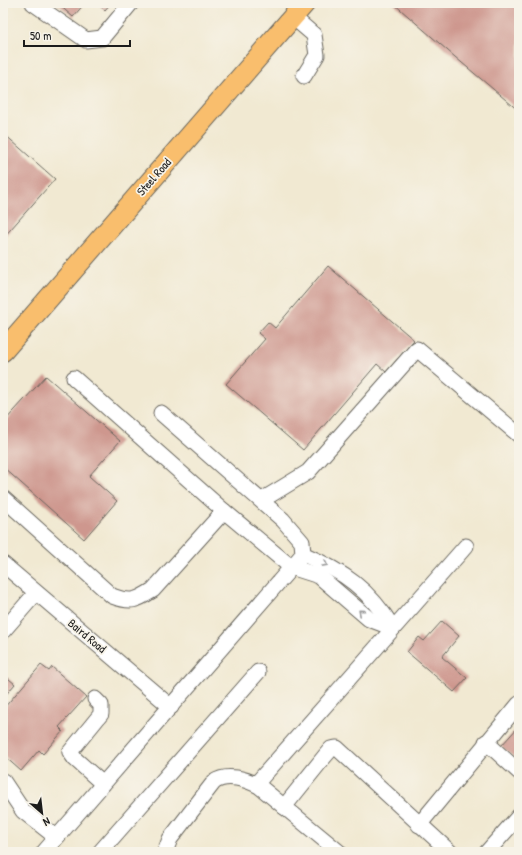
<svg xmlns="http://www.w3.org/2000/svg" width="522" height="855" font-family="'Patrick Hand',sans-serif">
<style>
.building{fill:#ce978e}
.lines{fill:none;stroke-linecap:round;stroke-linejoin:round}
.minor-casing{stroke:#67645c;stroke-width:17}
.major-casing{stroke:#67645c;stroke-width:22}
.minor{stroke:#fff;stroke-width:15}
.major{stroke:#f9be6d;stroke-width:20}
.oneway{stroke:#999}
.labels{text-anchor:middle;stroke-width:3.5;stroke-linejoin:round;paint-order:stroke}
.street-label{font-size:12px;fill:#1c1c1c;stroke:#f7f3e8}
</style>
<rect width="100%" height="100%" fill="#f7f3e8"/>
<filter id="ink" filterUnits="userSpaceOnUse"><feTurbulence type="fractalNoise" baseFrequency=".025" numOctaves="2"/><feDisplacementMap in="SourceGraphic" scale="8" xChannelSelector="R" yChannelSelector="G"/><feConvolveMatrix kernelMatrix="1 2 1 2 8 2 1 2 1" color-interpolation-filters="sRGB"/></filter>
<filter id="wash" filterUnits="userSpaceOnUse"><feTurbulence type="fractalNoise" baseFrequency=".012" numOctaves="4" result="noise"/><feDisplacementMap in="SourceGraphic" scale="16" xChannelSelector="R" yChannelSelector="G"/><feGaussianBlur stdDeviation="0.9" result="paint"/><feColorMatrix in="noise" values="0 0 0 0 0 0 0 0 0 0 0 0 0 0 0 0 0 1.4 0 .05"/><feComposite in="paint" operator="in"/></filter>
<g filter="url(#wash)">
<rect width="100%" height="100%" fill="#f1e9d2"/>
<g id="blocks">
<g class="building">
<polygon points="57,3 85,3 73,17"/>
<polygon points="97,3 111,3 105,10"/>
<polygon points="393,3 519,3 519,111 455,57"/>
<polygon points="3,133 55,179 3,238"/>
<polygon points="328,266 414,340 386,372 377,364 303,450 226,384 265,339 258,333 268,322 275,328"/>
<polygon points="46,376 120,441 89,476 117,501 84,539 3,467 3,423"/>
<polygon points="442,621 459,636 442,657 467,678 454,692 407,652 419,637 424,641"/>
<polygon points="41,665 49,671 52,667 86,697 59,727 63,731 43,754 39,750 21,771 3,755 3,709"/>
<polygon points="3,674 15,684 3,698"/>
<polygon points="519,726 519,762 501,746"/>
</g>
</g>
</g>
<g filter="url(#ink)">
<use href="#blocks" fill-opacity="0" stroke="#67645c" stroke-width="1"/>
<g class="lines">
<g class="minor-casing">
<g id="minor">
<polyline points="33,3 86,40 102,38 131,3"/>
<polyline points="293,17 314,35 317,55 304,76"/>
<polyline points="74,378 224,511 291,567 319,576 369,619 393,628"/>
<polyline points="161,413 283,520 302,542 303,554"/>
<path d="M3,498L112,596C131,603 136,601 153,590L224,511"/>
<polyline points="262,500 308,472 417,349 519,435"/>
<path d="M303,554C344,572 369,589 393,628"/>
<polyline points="3,564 171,707"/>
<polyline points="3,631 36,593"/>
<polyline points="95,699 101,705 101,714 70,752 75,759 103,784"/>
<polyline points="486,742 519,772"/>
<polyline points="3,781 23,811 56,837"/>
<polyline points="256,784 466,546"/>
<polyline points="284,807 325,756 331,749 337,748 450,852"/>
<polyline points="419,825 519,704"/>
<polyline points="44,852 303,554"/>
<polyline points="100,852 258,672"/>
<path d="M165,852L170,839L214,782C227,773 246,779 259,786L339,852"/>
<polyline points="487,852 519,816"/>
</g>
</g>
<g class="major-casing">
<polyline id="major" points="3,351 305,3"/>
</g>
<use href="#minor" class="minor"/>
<use href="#major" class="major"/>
</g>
<defs><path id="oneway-chevron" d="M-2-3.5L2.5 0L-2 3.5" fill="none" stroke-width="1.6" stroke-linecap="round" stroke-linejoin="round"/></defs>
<g class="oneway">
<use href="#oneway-chevron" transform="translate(325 564) rotate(26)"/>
<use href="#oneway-chevron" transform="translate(361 612) rotate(-139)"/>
</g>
</g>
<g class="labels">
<g class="street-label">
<text transform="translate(154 177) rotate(-49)" y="4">Steel Road</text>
<text transform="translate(87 636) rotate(40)" y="4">Baird Road</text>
</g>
</g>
<rect width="522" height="855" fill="none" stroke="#f7f3e8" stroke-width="16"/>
<g transform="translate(42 813) rotate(152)" stroke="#f7f3e8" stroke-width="3" paint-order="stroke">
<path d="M0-3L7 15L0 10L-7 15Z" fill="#1c1c1c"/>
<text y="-6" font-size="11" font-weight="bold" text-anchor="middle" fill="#1c1c1c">N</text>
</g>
<path d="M24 40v6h106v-6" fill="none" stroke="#1c1c1c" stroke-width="2"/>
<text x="30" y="40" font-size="12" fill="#1c1c1c" stroke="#f7f3e8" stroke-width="3" paint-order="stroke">50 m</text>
</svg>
